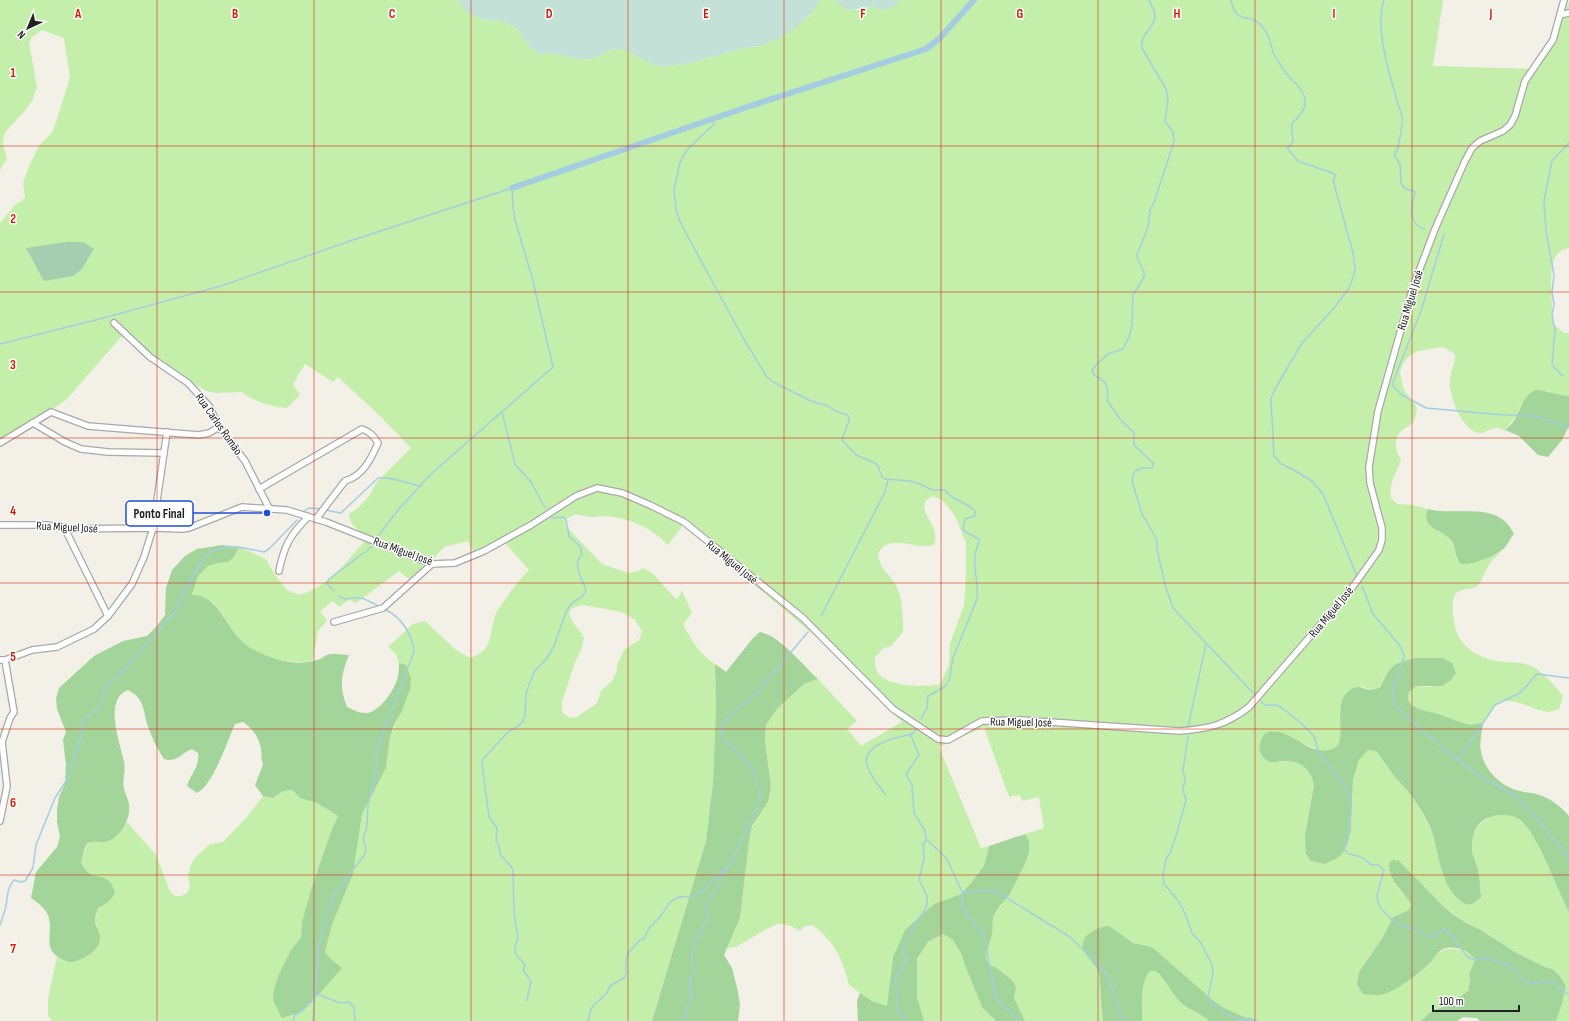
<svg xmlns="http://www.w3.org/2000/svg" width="1569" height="1021" font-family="'Sofia Sans Condensed',sans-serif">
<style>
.grass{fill:#c4efaa;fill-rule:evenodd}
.forest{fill:#a3d499}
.wetland{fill:#c3e1d7}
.cemetery{fill:#a7cdb1}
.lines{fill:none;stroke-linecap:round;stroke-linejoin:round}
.stream{stroke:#a5cde2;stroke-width:1.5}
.canal{stroke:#a5cde2;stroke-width:6}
.street-casing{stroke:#a8a8a8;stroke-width:8}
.street{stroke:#fff;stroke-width:5.5}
.grid{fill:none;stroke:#d31a00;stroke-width:1;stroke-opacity:0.55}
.labels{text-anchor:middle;stroke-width:3;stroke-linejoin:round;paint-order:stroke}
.street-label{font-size:12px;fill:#212121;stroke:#fff}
.grid-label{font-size:13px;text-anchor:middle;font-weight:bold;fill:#d31a00;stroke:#fff;stroke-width:3;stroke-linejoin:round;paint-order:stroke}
.leader{fill:none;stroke:#1d4ed8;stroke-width:1.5}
.callout-dot{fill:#1d4ed8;stroke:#fff;stroke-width:1.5}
.callout{fill:#fff;stroke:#1d4ed8;stroke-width:1.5}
.callout-label{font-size:13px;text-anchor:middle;font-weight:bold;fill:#212121}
</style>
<rect width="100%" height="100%" fill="#f2f0e7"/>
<g class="grass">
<path d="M0,0H459L462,7L482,20L503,21L519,30L523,39L534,51L541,54H555L584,60L596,58L608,51L615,49L626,50L640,58L662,67L690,63L749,47L761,46L808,17L820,0H834C841,6 848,10 857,10C860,10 863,7 866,7C883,6 885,17 900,0H1443L1433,66L1533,69L1557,30L1569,1V248C1564,249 1559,251 1556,256C1547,269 1553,307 1553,324L1564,333H1569V396L1557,395L1547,391L1520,406L1517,415L1505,430C1502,430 1499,428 1496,428C1489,428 1483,436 1475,432C1461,425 1449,397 1450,381C1450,371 1456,364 1455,354L1443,347L1418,351L1409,356L1403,363L1400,372L1403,388L1417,408C1416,412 1416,417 1414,421C1411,426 1406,427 1402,430C1393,439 1395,450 1401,460C1396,474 1389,482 1391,498L1397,504L1412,505L1428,509L1426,514L1438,532L1445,534L1453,543L1457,560L1479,561L1503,549C1498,554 1493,559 1489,565C1485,570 1483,579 1479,584C1473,592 1461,586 1455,595C1451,601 1453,615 1454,622C1458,648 1480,660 1505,662C1512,663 1523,662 1529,665C1543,671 1553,684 1563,696L1559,709C1555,710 1551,712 1547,712C1534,710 1509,695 1498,703C1492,708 1487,717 1483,723L1469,725L1438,714L1422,710L1411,705L1408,699L1409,691L1416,686L1432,687L1443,658H1416L1384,678L1380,688L1371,690L1361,686L1341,733C1340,767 1304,744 1288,735L1270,762C1292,760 1308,760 1314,785L1305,835L1311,861L1324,864L1351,829L1353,780L1359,760L1368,750L1376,751C1382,760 1388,768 1394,776C1398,781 1403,785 1407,790C1416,802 1426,818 1432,832C1441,857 1441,892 1467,905L1481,897C1480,887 1480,878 1478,869C1476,862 1471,854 1472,846C1473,828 1482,817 1499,815C1505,814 1513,815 1517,818C1543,838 1553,884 1569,912V1021H1556L1562,1004L1566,986L1559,975L1552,969L1545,967L1515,952L1479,929L1466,923L1441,904L1429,892L1397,887L1407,897L1411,905L1409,910L1393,917L1383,937L1359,972C1369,973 1409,977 1415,974C1437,966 1431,943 1461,950C1468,951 1472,954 1475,960L1469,974L1470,982L1468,991L1451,1003L1429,1013L1421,1021H1254L1226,1009L1215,1002L1152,947L1133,943L1109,926L1085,953L1099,972L1103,1021H1025L1014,998L1016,988L995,967L989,965L986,956L992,935L993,917L998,908L1010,894L1024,866L1029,853V840L1025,834L1044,828L1039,797L1022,801L1020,795L1009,797L984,727L939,747L981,848L989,846L984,864L971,883L961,894L934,904L920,917L893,957L887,1007L872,1001L849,985C842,958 836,944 813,925L805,926L800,931L789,925L777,924L763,931L736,947L727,948L740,918L749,841L752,826L768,802L771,787L765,741L766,725L777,709L804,684L818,679L857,721L847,729L861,746L902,722L838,655L683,525L668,545C651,527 627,517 603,516C599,516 597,517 593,517C587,517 581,515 575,514L566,519L565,525L602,564L628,573L638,571L643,568L652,573L676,599L678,598L682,591L692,613L683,624C691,640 699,654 715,664L716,708L713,782L706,841L652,1021H52L48,1016V998L57,957L66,962L97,925L95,920L98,908L106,904L101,877C91,876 86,872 81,862L87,845L90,842H107L114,837L127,822L156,855L170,891L175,896H181L187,893L190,887L188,875L192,862L196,857L210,844L223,842L248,816L263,796L273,798L283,791L292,790L300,798L317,803L338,816L332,829L312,886L302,922L301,937L291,950L302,1012L322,991L341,968L333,961L325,952L332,925L353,874L362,814L386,768L390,738L405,701L406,665L399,663L396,654L388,647L413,624L425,621L456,650L470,658C498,649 487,628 498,610C507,596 517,582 529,570L505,543L475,560L468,541L444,547L429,564L409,579L399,571L356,603L349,600L339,607L333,601L320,611L327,621L318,631L313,661C286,665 253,657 235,635C226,623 221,607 207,599C203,597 197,597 192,596L198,576L208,566L218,563L228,562L234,557L239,547L266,559L275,575L287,590L299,595C329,586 348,561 367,538L351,523L349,514L359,507L369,496L377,482L411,448L381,417L338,377L333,382L305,364L293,384L300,395L287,408C272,407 254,402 242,392L217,393L206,391L165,366L137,343L121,337L66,400L34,421L0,439V223L16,204L23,200L25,196L23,183L30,164L39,146L53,131L70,78L64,38L42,30L32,37L29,43L37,87L32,101L24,112L7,130L4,135L3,144L7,158L0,170ZM932,496L941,499L949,508L955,516L966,543V575L964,605L950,644L949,664L940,685C923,686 880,689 875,666C875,663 875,660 875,657L884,648L891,646L903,632C903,617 903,594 894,582C886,570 880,570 878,553C880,551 882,547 884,546C897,537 919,550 934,545C939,532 930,523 925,511C924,508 925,504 925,501ZM583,605L622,612L635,620L642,631L639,640L624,650L617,665V671L612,681L601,691L597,703L577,717L571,718L565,715L562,711V702L575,662L581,650L584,638C577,625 556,609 583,605Z"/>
<path d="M943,934L952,939L961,953L966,968L982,1007L996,1021H924C917,999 908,959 929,942C933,939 938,937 943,934Z"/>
<path d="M1150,971H1156C1168,981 1172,997 1185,1006C1193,1011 1202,1014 1209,1021H1142C1143,1005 1139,984 1150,971Z"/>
</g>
<g class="forest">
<path d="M1536,390C1547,391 1557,395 1569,396V426L1562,440L1548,457L1538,455L1519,436L1505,430C1510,426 1515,421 1517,415C1522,405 1525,394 1536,390Z"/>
<path d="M1428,509C1457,517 1498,499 1514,534C1510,538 1507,546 1503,549C1493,557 1473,565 1461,564C1455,558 1456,551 1453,543C1446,529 1419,530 1428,509Z"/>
<path d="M222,545L239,547L234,557L228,562L218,563L208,566L198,576L192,595C215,594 224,621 236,635C242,643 251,649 260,653C278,661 298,666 317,660C322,659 326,654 331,654C337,653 343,655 349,655C341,674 339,688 347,707C353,710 361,714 368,713C381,710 396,688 398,676C399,672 399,667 399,663L406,665L411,679L410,689L402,711L394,725L390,738L386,768L362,814L353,874L332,925L325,952L333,961L342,968L322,991L301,1012L282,1018L273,1000L274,989L279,974L291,950L301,937L302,922L312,886L332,829L338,816L317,803L300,798L292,790L283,791L273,798L263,796L255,785L263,765C261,760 262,755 261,749C259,737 253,729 243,722L235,724C227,742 213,785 197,793L187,786C191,773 200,767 198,753L192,749C181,753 177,763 164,759C158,750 153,740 149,729C142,712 147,700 128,690C103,699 120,743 124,762C126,771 122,781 124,789C126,797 130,801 129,810C129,822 118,840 105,842C100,843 91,840 87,844C84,848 83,857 81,862C91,883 100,871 111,883C112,886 114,889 115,892C112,900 106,904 98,908C97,911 95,916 95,920C95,928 103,935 99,943C96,951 88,956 81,959C74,963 68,963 61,959C42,948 53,935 49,918C46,908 39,904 31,898L36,872L57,847L60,836L57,822V809L59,797L65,784L66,765L63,740L66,732L57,709L56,698L59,688L94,656L123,641L147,636L156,627L165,615L166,588L172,570L185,556L197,549Z"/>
<path d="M760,632C779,635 803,665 818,679L804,684L777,709L766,725L765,741L771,787L768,802L752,826L749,841L740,918L724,955L732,968L738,992L740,1005L738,1021H652L706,841L713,782L716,708L715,664L726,672L753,638Z"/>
<path d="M1416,658H1443L1452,663L1456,673L1451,680L1442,686H1416L1409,692L1408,699L1411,705L1422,710L1438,714L1469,725L1483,723C1482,732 1479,743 1481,751C1483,768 1499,785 1516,790C1524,793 1534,792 1542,796C1553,800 1562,808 1569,816V912C1557,891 1536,825 1515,817C1510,815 1504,815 1499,815C1492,816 1485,818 1480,823C1475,828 1472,838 1472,846C1471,854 1476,862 1478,869C1480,878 1480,888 1481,897L1474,903L1467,905C1441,892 1440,857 1432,832C1427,818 1416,802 1407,790C1403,785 1398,781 1394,776C1388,768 1382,759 1376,751L1368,750L1359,760L1353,780L1351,829L1347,845L1342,854L1336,859L1324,864L1311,861L1306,854L1305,835L1314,785C1310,768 1300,760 1282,761C1279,761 1273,763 1270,762C1264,760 1262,755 1259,750C1260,747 1260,742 1262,738C1272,720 1300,743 1311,748C1317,750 1324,751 1329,750C1354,747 1326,699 1354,688C1361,685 1364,690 1371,690C1374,690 1377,688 1380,688C1391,665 1391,664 1416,658Z"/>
<polygon points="1025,834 1029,840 1029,853 1024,866 1010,894 998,908 993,917 992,935 986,956 989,965 995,967 1012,980 1016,988 1014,998 1025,1021 996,1021 982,1007 966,968 961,953 952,939 943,934 928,942 917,959 917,996 924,1021 858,1021 857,1001 860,993 872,1001 887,1006 893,957 905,930 934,904 961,894 971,883 984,865 989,846"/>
<path d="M1393,860L1399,861L1441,904L1453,914L1466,923L1479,929L1515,952L1545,967L1552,969L1559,975L1566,986L1562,1004L1556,1021H1480L1477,1018L1463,1017L1457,1021H1421L1429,1013L1451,1003L1468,991L1470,982L1469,974L1475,960C1470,950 1453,945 1443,949C1437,952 1434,958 1430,963C1422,971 1398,989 1387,993C1379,996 1371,995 1363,994L1357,984L1359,972L1383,937L1393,917L1409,910L1411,905C1404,889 1389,884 1389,863Z"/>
<path d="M1109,926L1133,943L1152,947L1215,1002L1226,1009L1254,1021H1209C1202,1014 1193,1011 1185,1006C1172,997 1168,981 1156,971H1150C1139,984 1143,1005 1142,1021H1103C1101,1005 1101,990 1099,974C1097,966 1089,960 1085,953C1076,937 1096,927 1109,926Z"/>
</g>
<g class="wetland">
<polygon points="459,0 820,0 816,8 797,27 780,38 761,46 749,47 690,63 662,67 639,58 626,50 615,49 608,51 596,58 584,60 555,54 541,54 534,51 523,39 519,30 503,21 482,20 471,15 462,7"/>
<path d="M834,0H900C885,18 882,5 865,7C860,7 855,10 849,11L842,7Z"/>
</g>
<polygon class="cemetery" points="66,242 83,242 94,249 82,269 73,276 44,281 26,248"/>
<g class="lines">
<g class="stream">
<path d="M1149,0C1151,5 1155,10 1155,16C1155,29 1139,34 1142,48L1166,89L1168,100L1165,121L1173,132L1174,141L1155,200L1150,210L1148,227L1137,255L1138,260L1144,272V277L1133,295L1132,325L1129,337L1123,349L1108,354L1097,364L1092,370L1094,375L1105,382L1108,391L1107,400L1120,419L1134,433V445L1154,464L1152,468H1142L1135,471L1133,476L1132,481L1142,514L1157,540V550L1166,588L1173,608L1255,695"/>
<path d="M1231,0C1236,26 1249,12 1261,25C1269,33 1270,42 1273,52C1276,59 1282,67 1286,73C1292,81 1304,89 1305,100C1306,110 1299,117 1292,123C1290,135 1298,141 1287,148L1298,161L1332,173L1336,175L1333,180L1353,253L1355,269L1354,275L1349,288L1335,307L1302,343L1275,389L1271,399L1274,456L1281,464L1294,470L1313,482L1323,494L1357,576"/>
<path d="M1384,0C1375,27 1388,70 1396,97C1397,103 1401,110 1402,117C1403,127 1399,141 1397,151L1395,152V157L1400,164L1401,183L1404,188L1415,192C1412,206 1407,224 1424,229"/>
<path d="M713,119L714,124L687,150L680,162L674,190L676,210L681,224L743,338L767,377L775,383L811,401L828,406L835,411L848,415L849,420L842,440L856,455L875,463L878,466L882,477L885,479L910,481L920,484L932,490H945L952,497L969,506L975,511V516L965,519L963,528L964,531L979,539C979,545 976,548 975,554C973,569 979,584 977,599L953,658L949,681L943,688L928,696L927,708L921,719"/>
<polyline points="1444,234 1421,311 1393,382 1392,385 1402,395 1426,408 1504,415 1534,416 1552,421 1569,428"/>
<polyline points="0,344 107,317 221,286 353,240 512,188 513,207 515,220 532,277 553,367 430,475 399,509 378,536"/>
<polyline points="1563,376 1552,365 1555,330 1552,315 1554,304 1552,293 1554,275 1546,231 1544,201 1552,161 1569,143"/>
<polyline points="502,412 515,464 518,468 531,482 545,508"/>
<path d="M325,510L341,513L378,478C391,476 408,484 421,486"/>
<polyline points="303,512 309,508 322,509"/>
<polyline points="1362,586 1373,614 1396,641 1401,648 1404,656 1392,692 1395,706 1433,740 1476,774 1517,797 1534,815 1569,858"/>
<polyline points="334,591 327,584 329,579 373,546"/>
<path d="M339,596L345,599C362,596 363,598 378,606"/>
<polyline points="821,616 884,494 888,480"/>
<path d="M1261,702L1265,705H1276L1282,708L1301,723L1312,734L1315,738L1318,751L1348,790L1351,806L1348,834L1344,849L1347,853L1361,857L1372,865H1378L1384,870L1377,896L1378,903L1382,910L1399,926C1410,926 1420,934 1431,937L1444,929C1462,939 1462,970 1488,957L1497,962L1509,965L1524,981L1531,984L1547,981L1553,983L1569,995"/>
<polyline points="1188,727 1206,644"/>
<path d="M916,729L911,736L919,755L906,774L912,785L914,813L925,831L926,839L947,859L962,892V909L984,936L996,997C1001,1008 1013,1010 1018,1021"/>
<polyline points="1188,736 1183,771 1185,777 1183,791 1186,800 1176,836 1170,853 1166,859 1163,875 1164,884 1177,899 1185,913 1192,933 1201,943 1212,965 1213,973 1208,997 1210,1002 1226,1014 1240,1020 1249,1018 1257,1021"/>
<polyline points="1459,759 1495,705 1520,693 1537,674 1569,678"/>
<path d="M885,794C879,786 871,777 868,768C858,745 897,737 912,734"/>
<polyline points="962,892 991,891 999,893 1070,937 1096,962 1107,975 1110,982 1122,1021"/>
<path d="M0,925C2,920 3,915 5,910C8,900 6,888 14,880L21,882L25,881L33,868L36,845L40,835L55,798L68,778L80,740L83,722L86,717L101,706L103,691L106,686L122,672L177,609L183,594L201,563L210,552L222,548L238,547L264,552L269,549L297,520"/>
<polyline points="315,993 340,1003 349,1002 354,1007 355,1021"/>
<path d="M527,1000L531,981L523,970L525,964L517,956L515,951V946L518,938L514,912L513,869L500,854L499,846L496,841L497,828L489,817L482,763L483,759L508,732L520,725L522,722L525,717L526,693L534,672L547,658L554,646L566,612L572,603L583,596L586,590C583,580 571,564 582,555C581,542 576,545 569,536L566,519L563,517L552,518"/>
<polyline points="293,1021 295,1015 303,1010 315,998"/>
<path d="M313,1021L319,944L331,901L335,893L343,885L344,880L364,856C367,849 366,846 363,840L367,826L368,804L375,778L377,764L376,755L379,743L414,652C413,635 401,617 386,610"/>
<polyline points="588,1021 591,1009 593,1006 607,993 610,986 624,978 626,974 626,959 628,953 640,940 644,939 649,928 660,917 670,902 679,897 695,896 701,893 726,867"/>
<polyline points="686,1021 686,1012 692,995 689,983 694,972 692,957 693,948 707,918 706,906 734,856 756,811 760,799 759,789 752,768 723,738 721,729 723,723 759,690 808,632"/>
<polyline points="904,1021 896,1006 898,995 895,981 896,977 906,960 903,953 904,946 914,925 925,910 927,904 927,896 919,880 924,857 923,845 926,840"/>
</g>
<polyline class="canal" points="512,188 747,107 926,49 939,39 974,0"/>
<g class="street-casing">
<g id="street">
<polyline points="1560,15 1569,13"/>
<polyline points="114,323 150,357 188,383 209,406 219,427 245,461 269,508"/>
<polyline points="33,423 65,442 81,449 108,452 164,453"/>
<polyline points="0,443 51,412 88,426 199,435 209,433 219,427"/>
<path d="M259,489L362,429C370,432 373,435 378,443C371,459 363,476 345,481L316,519"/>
<path d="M0,525H47L65,529L153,528L183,529L189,528L242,507L287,510L326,522L432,564L455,563L484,551L531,525L576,496L597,488L622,493L650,505L684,522L803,618L893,709L938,739L948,740L982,721L1021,720L1179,731C1208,729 1226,725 1249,707L1352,588L1379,550L1382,540V528L1370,483L1369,467L1378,411L1413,287L1435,229L1465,161L1472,148L1480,141L1503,131L1510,125L1515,116L1525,81L1553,40L1564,0"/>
<polyline points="65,529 108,616"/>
<path d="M279,571C284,546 290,535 308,517"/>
<polyline points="334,622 383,608 432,564"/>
<polyline points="0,660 5,660 32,650 57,647 94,629 108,616 132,584 144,557 153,528 167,432"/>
<polyline points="0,821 7,786 2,742 10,718 14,712 5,660"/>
</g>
</g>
<use href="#street" class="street"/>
</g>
<path class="grid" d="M157,0V1021M314,0V1021M471,0V1021M628,0V1021M784,0V1021M941,0V1021M1098,0V1021M1255,0V1021M1412,0V1021M0,146H1569M0,292H1569M0,438H1569M0,583H1569M0,729H1569M0,875H1569"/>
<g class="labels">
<g class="street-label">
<text transform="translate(1410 300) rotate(-73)" y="4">Rua Miguel José</text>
<text transform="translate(219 424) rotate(55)" y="4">Rua Carlos Romão</text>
<text transform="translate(67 527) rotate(3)" y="4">Rua Miguel José</text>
<text transform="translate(403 551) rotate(20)" y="4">Rua Miguel José</text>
<text transform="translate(732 562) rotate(39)" y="4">Rua Miguel José</text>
<text transform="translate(1331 612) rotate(-50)" y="4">Rua Miguel José</text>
<text transform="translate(1021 722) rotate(1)" y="4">Rua Miguel José</text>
</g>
</g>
<g class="grid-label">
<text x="78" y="18">A</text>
<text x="235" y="18">B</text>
<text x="392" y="18">C</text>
<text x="549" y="18">D</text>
<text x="706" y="18">E</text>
<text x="863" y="18">F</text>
<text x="1020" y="18">G</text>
<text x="1177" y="18">H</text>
<text x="1334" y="18">I</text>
<text x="1491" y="18">J</text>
<text x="13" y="77">1</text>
<text x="13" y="223">2</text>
<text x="13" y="369">3</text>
<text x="13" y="515">4</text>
<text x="13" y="661">5</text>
<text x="13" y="807">6</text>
<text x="13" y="953">7</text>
</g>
<path class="leader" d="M267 513L193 513"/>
<circle class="callout-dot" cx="267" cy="513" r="4"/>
<rect class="callout" x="126" y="501" width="67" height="25" rx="4"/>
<g class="callout-label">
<text x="159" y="518">Ponto Final</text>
</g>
<g transform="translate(28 28) rotate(224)" stroke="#ffffff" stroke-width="3" paint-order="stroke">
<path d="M0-3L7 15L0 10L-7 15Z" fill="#212121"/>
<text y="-6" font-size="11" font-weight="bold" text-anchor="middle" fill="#212121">N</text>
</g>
<path d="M1433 1005v6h86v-6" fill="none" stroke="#212121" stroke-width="2"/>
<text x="1439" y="1005" font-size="12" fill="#212121" stroke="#ffffff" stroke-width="3" paint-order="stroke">100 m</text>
</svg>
